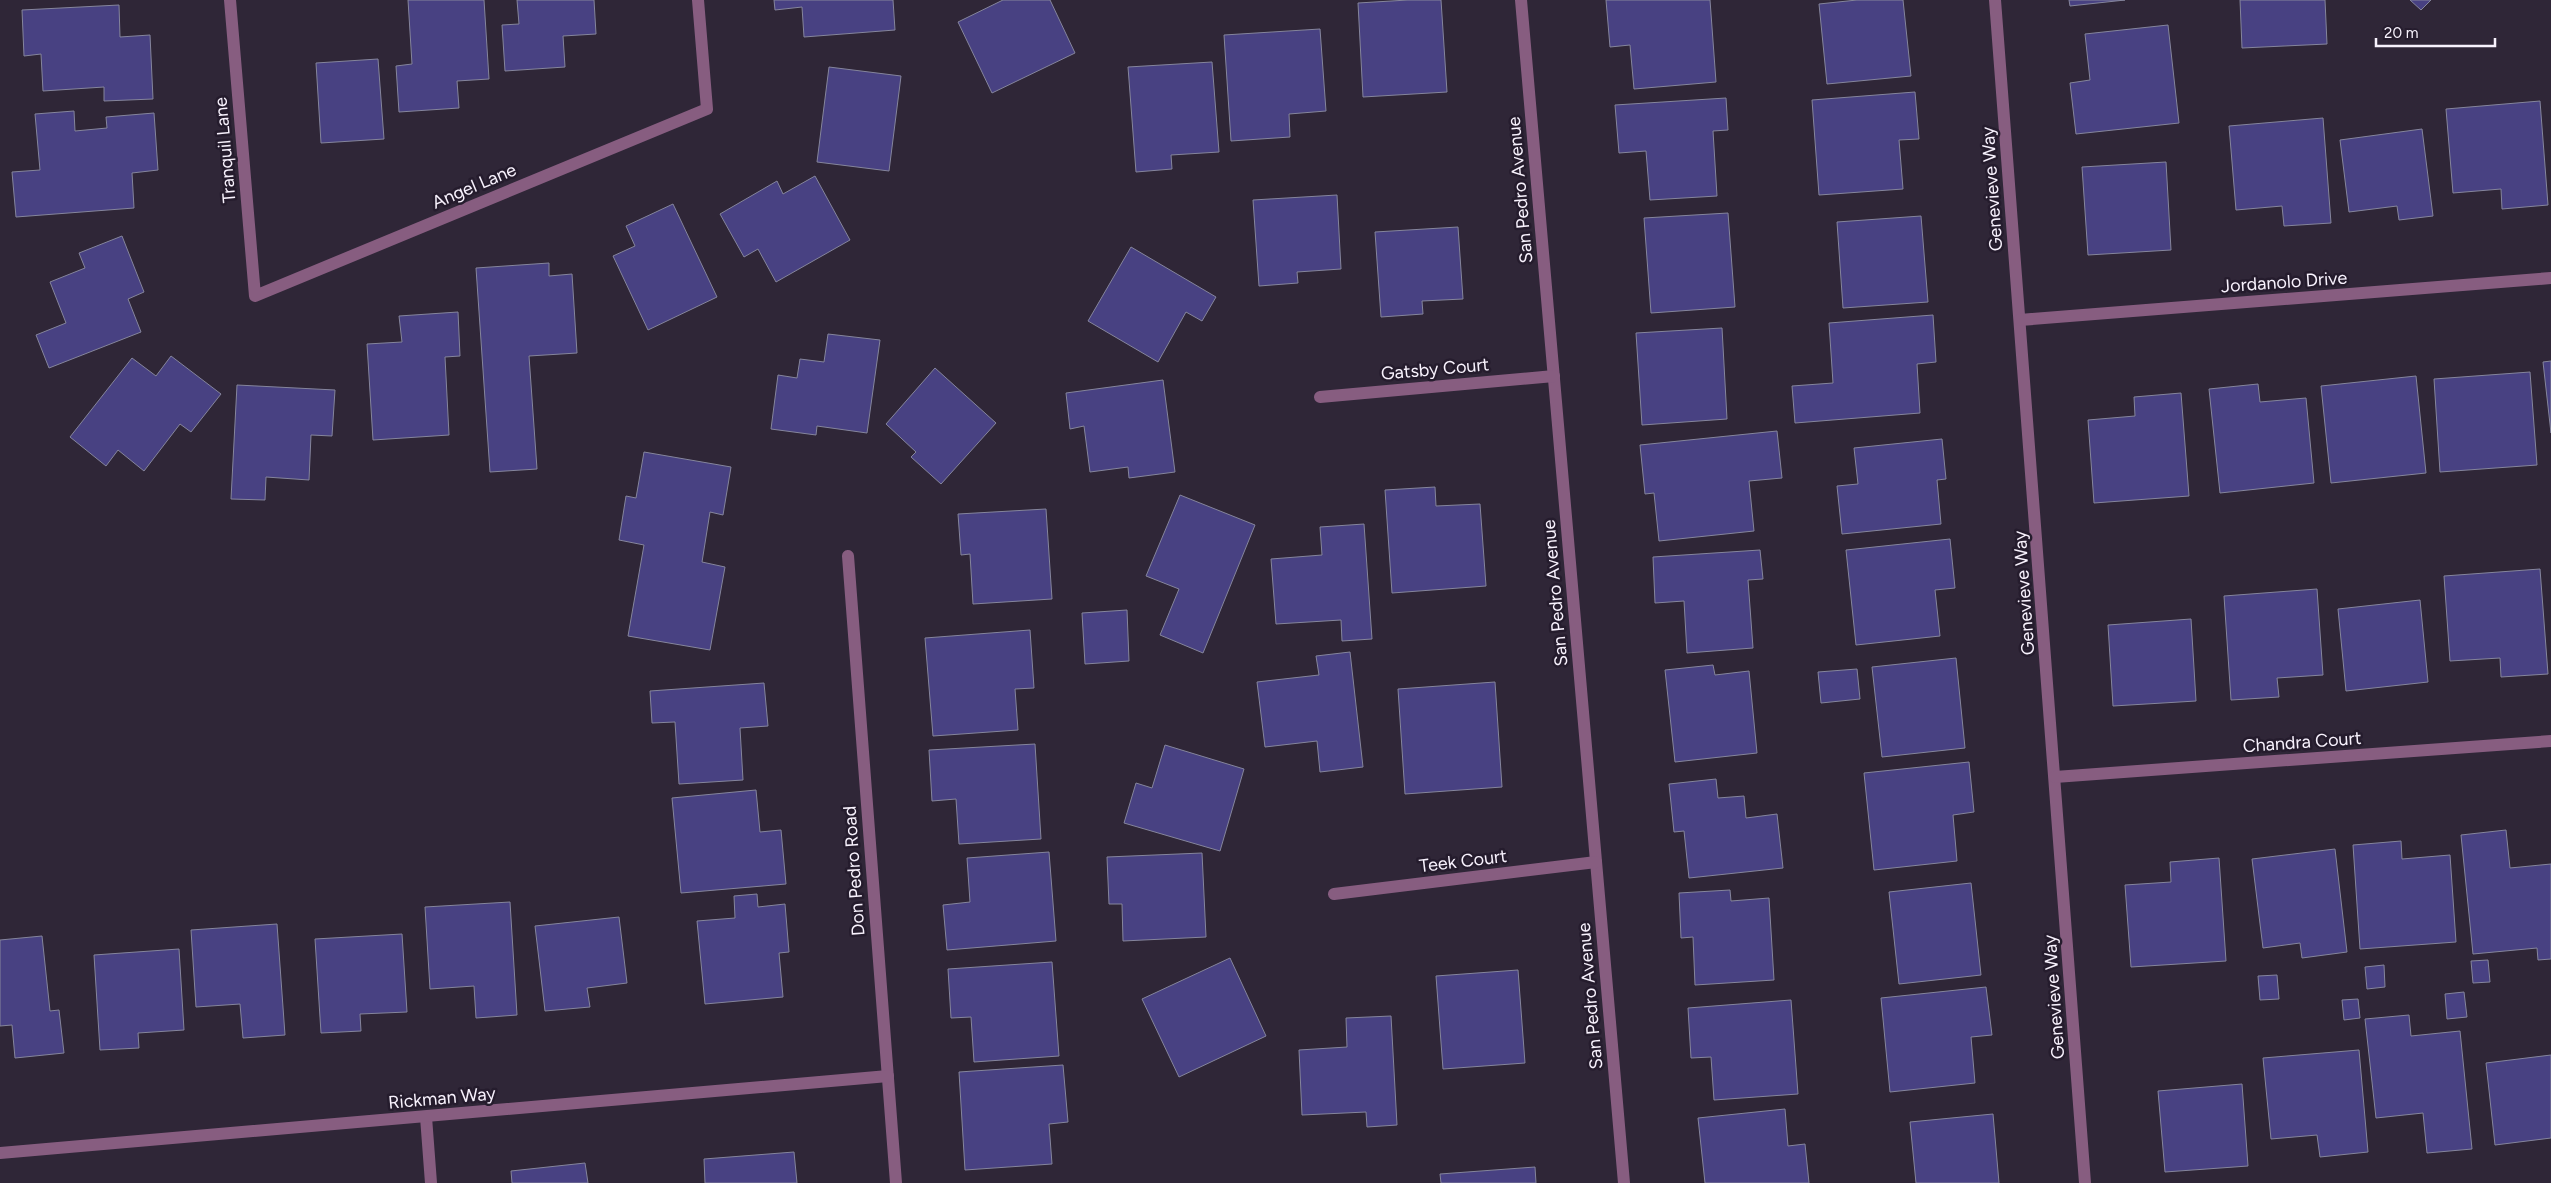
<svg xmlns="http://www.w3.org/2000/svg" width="2551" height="1183" font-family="Figtree,sans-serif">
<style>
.building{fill:#484182;stroke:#85859c}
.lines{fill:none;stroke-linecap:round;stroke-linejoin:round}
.street{stroke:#875d80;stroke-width:12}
.labels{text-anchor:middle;stroke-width:5;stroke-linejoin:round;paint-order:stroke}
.street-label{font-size:18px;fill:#f8f2fd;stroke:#251c2d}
</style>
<rect width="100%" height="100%" fill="#2f2637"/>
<g class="building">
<polygon points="408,0 484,0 489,79 457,81 459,108 399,112 396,66 412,64"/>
<polygon points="517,0 594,0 596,34 563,36 565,67 505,71 502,25 519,24"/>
<polygon points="774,0 893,0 895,30 804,37 802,7 775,10"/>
<polygon points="1003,0 1050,0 1075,53 992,93 958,22"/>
<polygon points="1408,0 1441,0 1447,92 1363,97 1358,3"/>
<polygon points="1606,0 1710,0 1716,82 1634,89 1630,45 1610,47"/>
<polygon points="1857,0 1903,0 1911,76 1827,84 1819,4"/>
<polygon points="2069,0 2125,0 2070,6"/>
<polygon points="2240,0 2325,0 2327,44 2242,48"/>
<polygon points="2410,0 2431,0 2421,10"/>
<polygon points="119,5 120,37 150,35 153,99 104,101 104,87 43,91 41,54 24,56 22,10"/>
<polygon points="2168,25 2179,123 2076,134 2070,83 2090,80 2085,34"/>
<polygon points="1320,29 1326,111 1289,114 1290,137 1231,141 1224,35"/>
<polygon points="378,59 384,139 321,143 316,63"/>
<polygon points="1212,62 1219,152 1171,155 1172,169 1136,172 1128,67"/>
<polygon points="829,67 901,76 889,171 817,162"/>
<polygon points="1915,92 1919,139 1899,140 1903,189 1819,195 1812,100"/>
<polygon points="1726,98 1728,130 1713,131 1717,196 1650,200 1646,151 1619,153 1615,105"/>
<polygon points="2540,101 2548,205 2502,209 2501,189 2453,193 2446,109"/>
<polygon points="74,111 75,131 107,128 106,117 154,113 158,170 132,173 134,208 16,217 12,172 40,170 35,114"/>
<polygon points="2323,118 2331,223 2284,226 2282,206 2236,210 2229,126"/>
<polygon points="2422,129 2433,216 2399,220 2397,206 2349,212 2340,140"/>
<polygon points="2166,162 2171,250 2088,255 2082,167"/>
<polygon points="815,176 850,240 776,282 758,249 744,257 720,214 777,181 783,194"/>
<polygon points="1337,195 1341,269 1297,272 1298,283 1259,286 1253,200"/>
<polygon points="673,204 717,297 648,330 613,256 635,246 626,226"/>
<polygon points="1728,213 1735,307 1651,313 1644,218"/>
<polygon points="1921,216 1928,302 1843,308 1837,222"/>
<polygon points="1458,227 1463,299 1422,301 1423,314 1381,317 1375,232"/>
<polygon points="122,236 144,292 128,299 141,332 49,368 36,335 66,323 50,282 85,268 79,253"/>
<polygon points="1131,247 1216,297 1202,321 1186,312 1158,362 1088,321"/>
<polygon points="549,263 549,276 572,274 577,353 529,356 537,469 490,472 476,268"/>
<polygon points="458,312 460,356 445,357 449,435 373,440 367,344 402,342 399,316"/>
<polygon points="1933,315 1936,362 1917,364 1920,413 1795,423 1792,386 1833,383 1829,323"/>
<polygon points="1722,328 1727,419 1642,425 1636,333"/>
<polygon points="828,334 880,340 867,433 817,426 816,435 771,429 778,375 797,378 800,359 824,362"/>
<polygon points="171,356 221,394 191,432 180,424 144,471 118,450 106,466 70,437 132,358 156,376"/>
<polygon points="2551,361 2551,433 2543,362"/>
<polygon points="935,368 996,423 941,484 911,457 916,452 886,424"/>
<polygon points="2530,372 2537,465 2440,472 2434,379"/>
<polygon points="2416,376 2426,473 2331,483 2321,386"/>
<polygon points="1163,380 1175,472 1129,478 1128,467 1090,472 1084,426 1070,429 1066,393"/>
<polygon points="2258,384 2260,402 2306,398 2314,483 2220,493 2209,389"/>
<polygon points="237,385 335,390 332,436 311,435 309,480 266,477 265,500 231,499"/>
<polygon points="2181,393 2189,496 2094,503 2088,420 2135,416 2134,397"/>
<polygon points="1777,431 1782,478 1749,481 1754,531 1659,541 1654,493 1645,494 1640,445"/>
<polygon points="1942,439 1946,479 1937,480 1941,524 1842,534 1837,486 1858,484 1854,448"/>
<polygon points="644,452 731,467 723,515 710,512 702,562 725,567 710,650 628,636 644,545 619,540 626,496 636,498"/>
<polygon points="1435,487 1436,506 1480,504 1486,586 1392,593 1385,490"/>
<polygon points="1180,495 1255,525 1203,653 1160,635 1179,589 1146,576"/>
<polygon points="1046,509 1052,599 973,604 970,554 961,555 958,514"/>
<polygon points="1364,524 1372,639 1342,641 1341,620 1276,624 1271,559 1322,555 1320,527"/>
<polygon points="1950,539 1955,588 1935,590 1940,636 1856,645 1846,550"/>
<polygon points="1760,550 1763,579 1748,580 1753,648 1687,653 1684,601 1655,603 1653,557"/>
<polygon points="2540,569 2548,674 2501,677 2500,658 2450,661 2444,576"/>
<polygon points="2317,589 2323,675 2277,678 2279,697 2231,700 2224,596"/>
<polygon points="2420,600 2428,682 2346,691 2338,609"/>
<polygon points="1127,610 1129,661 1085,664 1082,613"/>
<polygon points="2191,619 2196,701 2113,706 2108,625"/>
<polygon points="1030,630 1034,688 1015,689 1018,730 933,736 925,638"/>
<polygon points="1350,652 1363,767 1320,772 1317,741 1265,747 1257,682 1319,675 1316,656"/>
<polygon points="1956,658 1965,748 1882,757 1872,667"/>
<polygon points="1713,665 1715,675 1749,671 1757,753 1675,762 1665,670"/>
<polygon points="1857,669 1860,699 1821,703 1818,672"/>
<polygon points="1495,682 1502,787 1405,794 1398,689"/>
<polygon points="764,683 768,726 740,728 743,780 679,784 675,722 652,723 650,691"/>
<polygon points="1035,744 1041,839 959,844 956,799 932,801 929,750"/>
<polygon points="1165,745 1244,769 1220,851 1124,823 1136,783 1152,788"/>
<polygon points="1969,762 1974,812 1953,815 1957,861 1874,870 1864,773"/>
<polygon points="1716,779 1718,798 1744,796 1746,818 1777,814 1783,868 1689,878 1684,831 1674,832 1669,784"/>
<polygon points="756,790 760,832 781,830 786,884 681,893 672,798"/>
<polygon points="2506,830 2510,868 2551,864 2551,959 2538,960 2537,948 2473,954 2461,835"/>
<polygon points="2401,841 2402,859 2450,855 2456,942 2360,949 2353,845"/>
<polygon points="2335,849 2347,952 2302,958 2300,943 2263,948 2252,859"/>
<polygon points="1049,852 1056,941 947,950 943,905 970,902 967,858"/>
<polygon points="1202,853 1206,937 1123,941 1122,904 1109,904 1107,857"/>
<polygon points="2219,858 2226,961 2131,967 2125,885 2171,882 2170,862"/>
<polygon points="1971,883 1981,975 1899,984 1889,892"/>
<polygon points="1730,890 1731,901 1769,898 1774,980 1695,985 1693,937 1681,938 1679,893"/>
<polygon points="757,894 758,907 785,904 789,952 779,953 783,997 705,1004 697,921 735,918 734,896"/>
<polygon points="510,902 517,1015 476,1018 474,986 430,989 425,907"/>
<polygon points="619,917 627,983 587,988 590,1007 545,1011 535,926"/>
<polygon points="277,924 285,1035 243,1038 240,1004 196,1007 191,930"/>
<polygon points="402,934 407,1012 360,1014 361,1031 321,1033 315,939"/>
<polygon points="42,936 50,1011 59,1010 64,1053 15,1058 12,1025 0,1026 0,940"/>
<polygon points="179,949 184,1030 138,1033 139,1048 100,1050 94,955"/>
<polygon points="1230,958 1266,1036 1179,1077 1142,999"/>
<polygon points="2488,960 2490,982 2473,983 2471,961"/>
<polygon points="1052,962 1059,1056 974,1062 971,1017 951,1018 948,969"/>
<polygon points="2384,965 2385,987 2367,989 2365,967"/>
<polygon points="1518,970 1525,1063 1443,1069 1436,976"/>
<polygon points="2277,975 2279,999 2260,1000 2258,976"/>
<polygon points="1986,987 1992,1035 1971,1037 1975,1083 1890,1092 1881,998"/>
<polygon points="2464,992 2467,1017 2447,1019 2445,994"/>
<polygon points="2358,999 2360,1018 2344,1020 2342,1000"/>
<polygon points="1791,1000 1798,1094 1714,1100 1711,1057 1691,1058 1688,1008"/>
<polygon points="2409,1015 2411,1036 2460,1031 2472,1149 2427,1153 2423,1113 2376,1118 2365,1019"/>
<polygon points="1391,1016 1397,1125 1367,1127 1366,1112 1302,1115 1299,1050 1347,1047 1346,1018"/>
<polygon points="2359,1050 2368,1152 2320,1157 2317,1135 2271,1139 2263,1058"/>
<polygon points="2551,1055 2551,1138 2495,1145 2486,1063"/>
<polygon points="1063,1065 1068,1122 1049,1124 1052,1164 965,1170 959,1072"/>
<polygon points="2242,1084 2248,1166 2165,1172 2158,1091"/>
<polygon points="1785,1109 1788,1146 1805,1144 1809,1183 1705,1183 1698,1118"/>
<polygon points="1993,1114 1999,1183 1916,1183 1910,1122"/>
<polygon points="794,1152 797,1183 705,1183 704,1159"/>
<polygon points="585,1163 588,1183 512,1183 511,1171"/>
<polygon points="1535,1167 1536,1183 1441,1183 1440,1174"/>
</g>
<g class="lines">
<g class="street">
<polyline points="230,0 255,296 707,109 698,0"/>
<polyline points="1521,0 1624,1183"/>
<polyline points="1995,0 2085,1183"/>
<polyline points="2020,320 2551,278"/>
<polyline points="1320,397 1554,376"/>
<polyline points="848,556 896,1183"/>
<polyline points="2055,777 2551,741"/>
<polyline points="1334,894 1596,862"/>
<polyline points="426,1117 431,1183"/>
<polyline points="0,1153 888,1076"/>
</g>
</g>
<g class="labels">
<g class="street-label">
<text transform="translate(225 150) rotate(-95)" y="6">Tranquil Lane</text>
<text transform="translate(474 186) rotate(-23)" y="6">Angel Lane</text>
<text transform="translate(1992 189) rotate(-94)" y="6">Genevieve Way</text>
<text transform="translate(1520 190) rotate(-95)" y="6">San Pedro Avenue</text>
<text transform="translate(2284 282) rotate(-4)" y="6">Jordanolo Drive</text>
<text transform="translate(1435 369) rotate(-5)" y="6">Gatsby Court</text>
<text transform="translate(1555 593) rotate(-95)" y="6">San Pedro Avenue</text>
<text transform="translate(2024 593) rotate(-94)" y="6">Genevieve Way</text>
<text transform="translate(2302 742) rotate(-4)" y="6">Chandra Court</text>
<text transform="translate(1463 861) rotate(-7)" y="6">Teek Court</text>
<text transform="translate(854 871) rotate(-94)" y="6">Don Pedro Road</text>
<text transform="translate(1590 996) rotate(-95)" y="6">San Pedro Avenue</text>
<text transform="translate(2054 997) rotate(-94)" y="6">Genevieve Way</text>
<text transform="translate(442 1098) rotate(-5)" y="6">Rickman Way</text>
</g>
</g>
<path d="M2376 38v8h119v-8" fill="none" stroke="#f8f2fd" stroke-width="2.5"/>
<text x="2384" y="38" font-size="15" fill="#f8f2fd" stroke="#251c2d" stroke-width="4" paint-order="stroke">20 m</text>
</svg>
